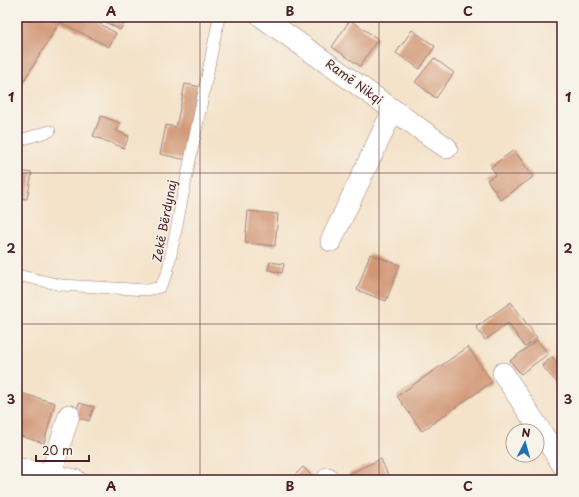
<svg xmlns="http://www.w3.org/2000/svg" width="579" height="497" font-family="'Playpen Sans',sans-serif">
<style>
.building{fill:#d19877}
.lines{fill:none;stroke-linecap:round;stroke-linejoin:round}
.service-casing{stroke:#9f807a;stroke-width:12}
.minor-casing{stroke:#9f807a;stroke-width:22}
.service{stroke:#fff;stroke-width:11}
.minor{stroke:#fff;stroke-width:21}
.grid{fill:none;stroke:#4a1f2b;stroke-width:1;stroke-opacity:0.55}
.labels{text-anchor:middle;stroke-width:3;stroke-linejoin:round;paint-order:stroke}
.street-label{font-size:12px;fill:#4a1f2b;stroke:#f7f3e8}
.neatline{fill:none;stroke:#4a1f2b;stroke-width:1.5}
.grid-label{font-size:13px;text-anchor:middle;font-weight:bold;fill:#4a1f2b}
</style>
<rect width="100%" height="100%" fill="#f7f3e8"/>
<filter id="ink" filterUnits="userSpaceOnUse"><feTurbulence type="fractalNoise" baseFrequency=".025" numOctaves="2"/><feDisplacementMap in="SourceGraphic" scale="8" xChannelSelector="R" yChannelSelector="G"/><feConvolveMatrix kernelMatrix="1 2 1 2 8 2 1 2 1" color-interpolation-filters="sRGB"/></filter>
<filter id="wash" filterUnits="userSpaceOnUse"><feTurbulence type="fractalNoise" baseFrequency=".012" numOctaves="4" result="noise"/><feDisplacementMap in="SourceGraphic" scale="16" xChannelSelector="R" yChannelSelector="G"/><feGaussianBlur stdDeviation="0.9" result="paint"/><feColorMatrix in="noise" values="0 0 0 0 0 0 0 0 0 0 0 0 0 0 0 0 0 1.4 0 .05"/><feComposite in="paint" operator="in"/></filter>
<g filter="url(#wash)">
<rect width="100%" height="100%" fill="#f4e2c9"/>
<g id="blocks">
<g class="building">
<polygon points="24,17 88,17 116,33 109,47 60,22 17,92 17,29"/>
<polygon points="97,17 128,17 120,30"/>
<polygon points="350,20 378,39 360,66 332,47"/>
<polygon points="412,30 435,46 420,69 396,53"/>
<polygon points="434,58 454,73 436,98 415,82"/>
<polygon points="185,84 202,87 187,160 160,154 166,125 176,127"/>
<polygon points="101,116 120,123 117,131 129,136 124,148 93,136"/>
<polygon points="514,150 533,177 501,200 487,180 496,174 491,167"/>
<polygon points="17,171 32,173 27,199 17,198"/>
<polygon points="248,211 278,214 275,246 245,243"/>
<polygon points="17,218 21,219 18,241 17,241"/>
<polygon points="370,254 400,265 386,301 357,290"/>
<polygon points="270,262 284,264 282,273 268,270"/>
<polygon points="511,302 537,338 525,347 508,323 485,340 476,327"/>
<polygon points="537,340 548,354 521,374 510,361"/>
<polygon points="468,347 492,382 422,431 397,396"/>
<polygon points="552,357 562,369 562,382 559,385 542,366"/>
<polygon points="17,392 55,403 44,443 17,435"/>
<polygon points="79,403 94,407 89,421 75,417"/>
<polygon points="381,459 390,480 351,480 348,474"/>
<polygon points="303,467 316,480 290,480"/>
</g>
</g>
</g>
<g filter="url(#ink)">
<use href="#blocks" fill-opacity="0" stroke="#9f807a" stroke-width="1"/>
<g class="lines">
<g class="service-casing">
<g id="service">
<polyline points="17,141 50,131"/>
<polyline points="17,275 61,285 148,290 160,287 167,274 219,17"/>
</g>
</g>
<g class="minor-casing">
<g id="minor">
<polyline points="262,17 447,148"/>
<polyline points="331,241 393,110"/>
<polyline points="503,373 562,464"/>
<polyline points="17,468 76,480"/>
<polyline points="328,478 328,480"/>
<polyline points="49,480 69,415"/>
</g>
</g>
<use href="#service" class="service"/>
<use href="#minor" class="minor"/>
</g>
</g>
<path class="grid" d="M200,17V480M379,17V480M17,173H562M17,324H562"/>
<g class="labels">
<g class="street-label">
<text transform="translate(354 82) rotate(36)" y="4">Ramë Nikqi</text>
<text transform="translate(165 221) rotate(-79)" y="4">Zekë Bërdynaj</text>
</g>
</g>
<rect width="579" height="497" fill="none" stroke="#f7f3e8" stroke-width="44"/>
<g transform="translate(525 443) rotate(6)"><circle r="19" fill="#f7f3e8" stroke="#b29e9c"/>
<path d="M0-3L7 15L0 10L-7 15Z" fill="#1f6fb2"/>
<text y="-6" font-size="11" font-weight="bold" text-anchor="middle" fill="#4a1f2b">N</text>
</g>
<path d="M36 455v6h53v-6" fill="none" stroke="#4a1f2b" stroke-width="2"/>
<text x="42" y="455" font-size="12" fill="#4a1f2b" stroke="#f7f3e8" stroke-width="3" paint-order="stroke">20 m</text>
<rect x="22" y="22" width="535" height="453" class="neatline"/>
<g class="grid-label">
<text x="111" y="16">A</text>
<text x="290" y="16">B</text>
<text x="468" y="16">C</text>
<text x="11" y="102">1</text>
<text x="568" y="102">1</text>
<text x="11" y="253">2</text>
<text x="568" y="253">2</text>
<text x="11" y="404">3</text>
<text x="568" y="404">3</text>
<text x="111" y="491">A</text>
<text x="290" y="491">B</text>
<text x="468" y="491">C</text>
</g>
</svg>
